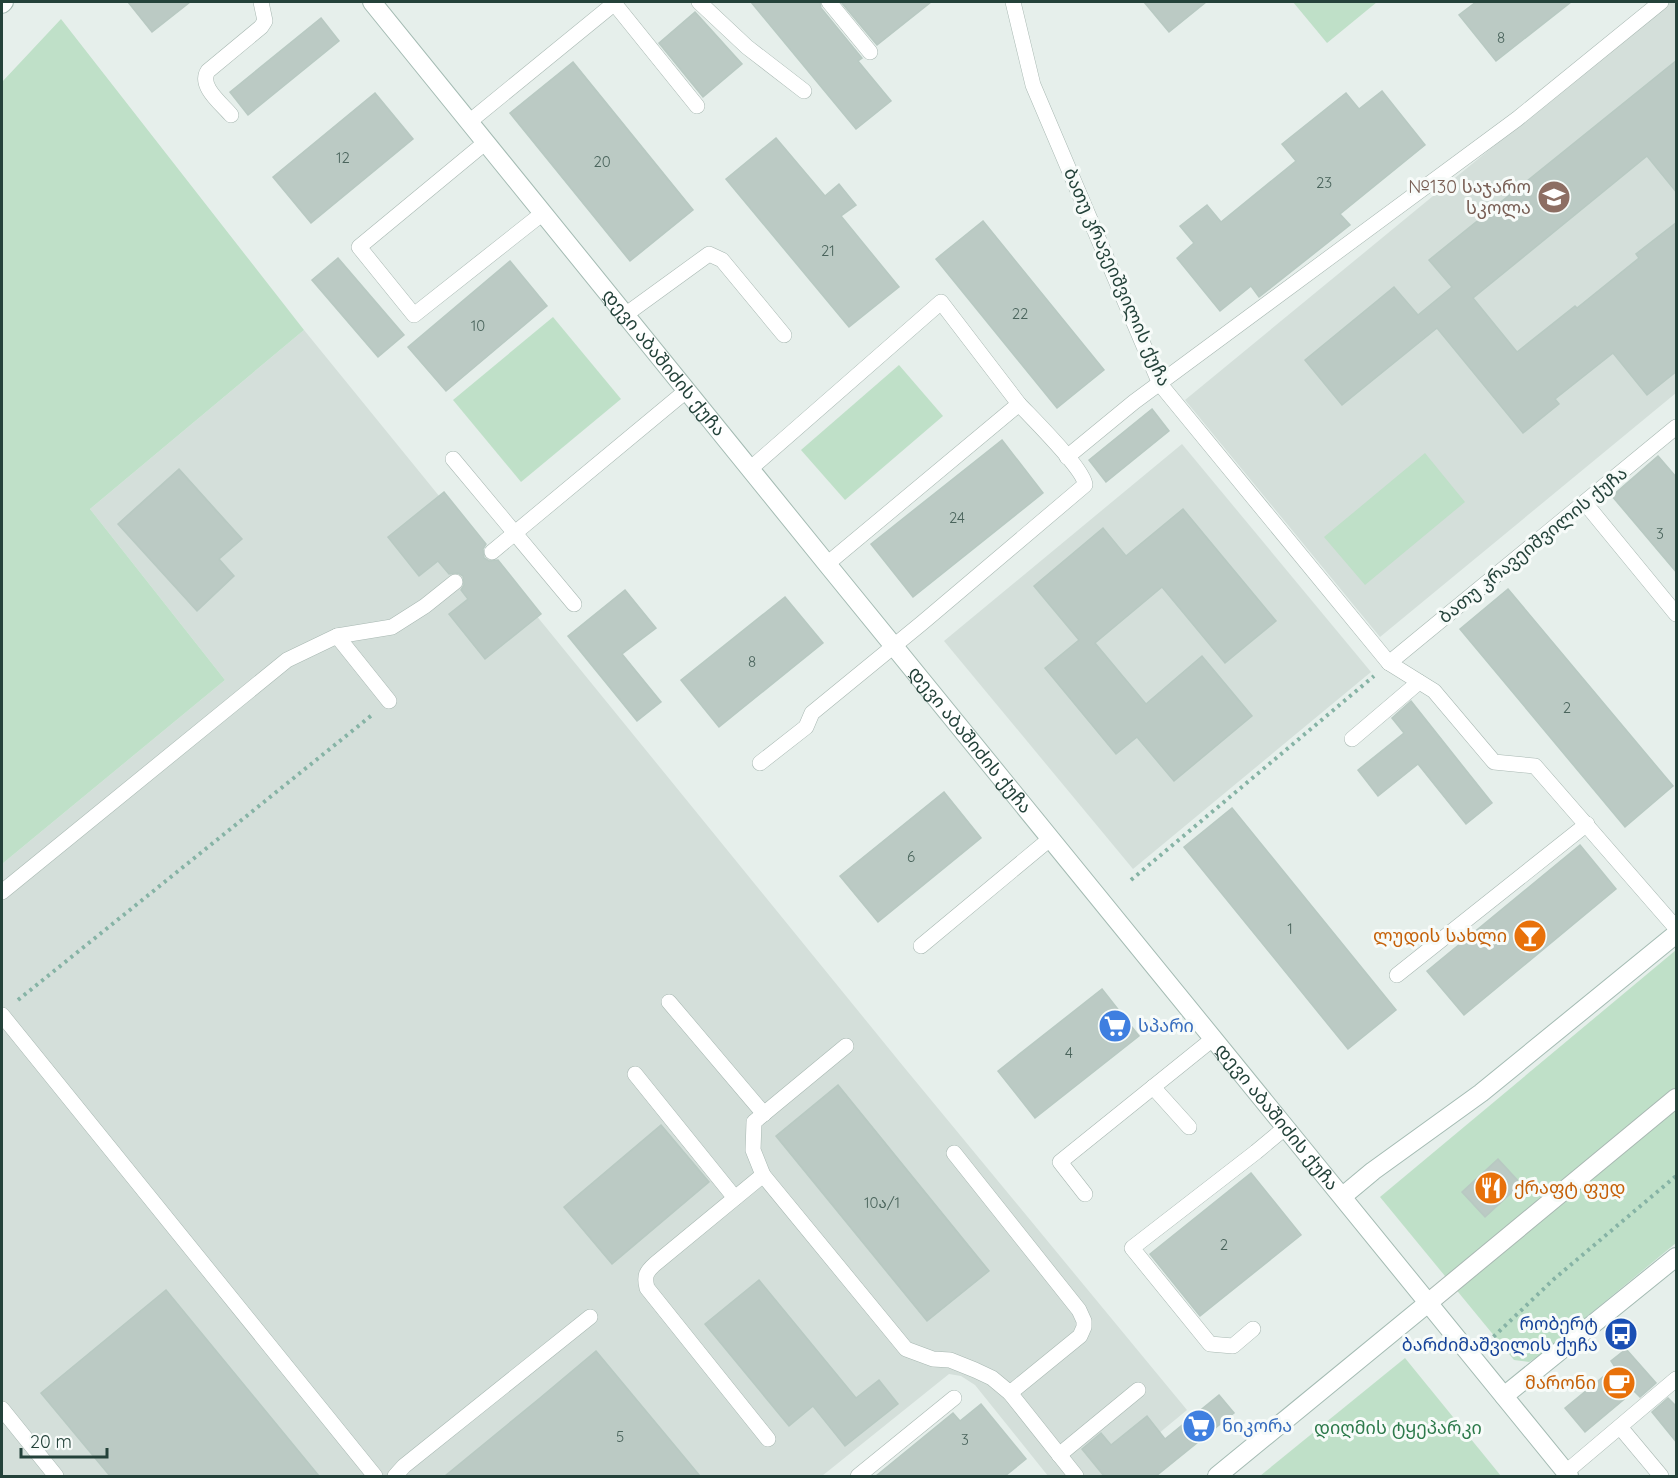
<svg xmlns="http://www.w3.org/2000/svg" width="1678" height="1478" font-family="Quicksand,'Noto Sans Georgian',sans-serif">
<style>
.built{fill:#d4dfda}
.green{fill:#bfe0c8}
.building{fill:#bbcac4;stroke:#b8c9c2;stroke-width:1.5}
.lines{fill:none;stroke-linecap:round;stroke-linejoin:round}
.lane-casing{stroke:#a8b8b2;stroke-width:16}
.street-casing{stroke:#a8b8b2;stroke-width:20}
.secondary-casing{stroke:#a4bbb3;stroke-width:20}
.path{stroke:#86b3a5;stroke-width:4;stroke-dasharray:3 4.5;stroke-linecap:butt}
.lane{stroke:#fff;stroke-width:15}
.street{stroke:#fff;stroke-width:18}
.secondary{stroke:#fff;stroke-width:18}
.labels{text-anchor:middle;stroke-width:6;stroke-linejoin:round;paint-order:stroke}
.number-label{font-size:15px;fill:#4a645c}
.education-label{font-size:18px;fill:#785e54;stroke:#f7fbf9;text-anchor:end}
.street-label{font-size:18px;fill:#24423a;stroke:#f7fbf9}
.food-label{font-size:18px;fill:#c56008;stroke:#f7fbf9;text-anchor:end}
.shop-label{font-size:18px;fill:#366cbe;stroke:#f7fbf9;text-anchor:start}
.transit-label{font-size:18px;fill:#164399;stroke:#f7fbf9;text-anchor:end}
.park-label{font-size:18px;fill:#2d7a4b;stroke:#f7fbf9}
</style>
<rect width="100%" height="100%" fill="#e6efeb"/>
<g class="built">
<polygon points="1669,2 1676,2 1676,393 1380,637 1185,400"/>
<polygon points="304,330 903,1066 1187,1410 1107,1476 1048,1476 975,1385 961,1376 949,1374 822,1476 2,1476 2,864 225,680 90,509"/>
<polygon points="1182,444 1371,672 1133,869 944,641"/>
</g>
<g class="green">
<polygon points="1293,2 1377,2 1327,43"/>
<polygon points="61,19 304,330 90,509 225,680 2,864 2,82"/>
<polygon points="553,317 621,399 521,482 453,400"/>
<polygon points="899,365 943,416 845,500 801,450"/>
<polygon points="1425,453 1465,502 1365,585 1324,537"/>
<polygon points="1676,950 1676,1243 1539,1356 1529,1362 1514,1360 1380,1197"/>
<polygon points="1405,1358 1501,1476 1260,1476"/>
</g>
<g class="building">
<polygon points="128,2 190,2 152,32"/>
<polygon points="751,2 820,2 821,8 862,58 858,61 891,101 856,129"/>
<polygon points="841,2 931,2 877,45"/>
<polygon points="1144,2 1206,2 1169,32"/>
<polygon points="1476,2 1571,2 1496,61 1459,15"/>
<polygon points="695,12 742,64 703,97 659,43"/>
<polygon points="321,18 339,41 248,115 230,92"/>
<polygon points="1677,60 1677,193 1647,156 1473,298 1517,352 1575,306 1577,308 1639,258 1636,254 1677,222 1677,371 1647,395 1613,353 1555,399 1559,404 1523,433 1437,328 1342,405 1305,360 1394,287 1418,315 1452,287 1429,260"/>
<polygon points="573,62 693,210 630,261 510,113"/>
<polygon points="1382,91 1425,145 1340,214 1350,225 1259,297 1251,286 1220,311 1177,258 1194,243 1180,226 1207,205 1221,222 1296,161 1282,144 1346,93 1359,109"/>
<polygon points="375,93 413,139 311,223 273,177"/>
<polygon points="776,138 825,196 839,184 856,205 841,216 899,287 849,327 726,179"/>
<polygon points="983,221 1104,370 1057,408 936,259"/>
<polygon points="338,258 404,335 378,357 312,280"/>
<polygon points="510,261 547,306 446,391 408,347"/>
<polygon points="1152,409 1169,431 1106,482 1089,460"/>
<polygon points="1002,440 1043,493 913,597 871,544"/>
<polygon points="1658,456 1677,478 1677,573 1612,496"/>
<polygon points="179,469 242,539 219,559 234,576 197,611 118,524"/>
<polygon points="444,492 486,544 483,549 484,558 489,561 498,560 541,614 485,659 449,614 468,599 461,590 464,585 463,576 458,573 449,574 438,561 419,576 388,537"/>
<polygon points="1183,509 1276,621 1225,663 1162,587 1095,643 1146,704 1202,656 1252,716 1174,781 1137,737 1116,754 1045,668 1079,640 1034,586 1103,528 1126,556"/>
<polygon points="1508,589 1673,786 1625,827 1460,629"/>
<polygon points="625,590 656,628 622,654 661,702 637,721 568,636"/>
<polygon points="785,597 823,643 719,727 681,680"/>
<polygon points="1411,701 1492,803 1466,824 1418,764 1378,796 1358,770 1404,733 1392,718"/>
<polygon points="944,792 981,838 878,922 840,876"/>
<polygon points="1232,808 1396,1010 1348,1049 1184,847"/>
<polygon points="1580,845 1616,889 1464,1015 1427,971"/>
<polygon points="1102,989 1139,1036 1035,1118 998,1071"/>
<polygon points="838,1085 989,1271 927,1321 776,1136"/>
<polygon points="661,1125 709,1182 612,1264 564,1207"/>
<polygon points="1498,1159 1521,1184 1485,1217 1462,1192"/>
<polygon points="1251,1173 1301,1235 1200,1316 1150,1254"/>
<polygon points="759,1280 856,1398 879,1380 898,1404 845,1446 813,1406 789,1426 705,1324"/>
<polygon points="166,1290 319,1476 110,1476 41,1393"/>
<polygon points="1626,1349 1656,1383 1640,1397 1634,1391 1585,1432 1565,1408 1615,1367 1611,1361"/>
<polygon points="596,1351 700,1476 445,1476 540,1398"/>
<polygon points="1219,1395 1234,1413 1156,1476 1104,1476 1082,1449 1101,1433 1111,1445 1147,1416 1165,1439"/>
<polygon points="1668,1398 1677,1407 1677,1443 1652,1412"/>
<polygon points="981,1404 1026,1459 1005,1476 876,1476 953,1413 960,1421"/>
</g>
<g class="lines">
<g class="lane-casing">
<g id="lane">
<polyline points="699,2 747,47 804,91"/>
<polyline points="829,2 870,52"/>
<polyline points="1013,2 1033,85 1160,384 1389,663 1434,691 1494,762 1535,766 1676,928"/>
<polyline points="614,3 697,106"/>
<path d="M231,115C222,104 198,86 208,71L261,27L265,21L261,2"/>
<polyline points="469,122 616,2"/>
<polyline points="486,142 359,247 414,315 543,213"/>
<polyline points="625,315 709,254 722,260 784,335"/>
<polyline points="1067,457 1134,402 1517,119 1661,2"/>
<polyline points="453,459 574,604"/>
<polyline points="750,469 941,302 1019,404 827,564"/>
<polyline points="1585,503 1676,614"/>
<polyline points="492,552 686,391"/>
<polyline points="337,636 389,701"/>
<polyline points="1389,663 1676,427"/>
<polyline points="1352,739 1419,682"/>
<path d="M760,763L806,727L812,713L922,623L1085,485C1085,470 1032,418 1019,404"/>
<polyline points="2,892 287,660 337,636 392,627 425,606 455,582"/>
<polyline points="921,946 1051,838"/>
<polyline points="1397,975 1587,824"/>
<polyline points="669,1002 764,1114"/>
<polyline points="2,1015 375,1476"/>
<polyline points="635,1074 735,1198"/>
<polyline points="1153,1087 1189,1127"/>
<polyline points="763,1175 906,1349 933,1359 950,1360 975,1370 992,1378 1010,1393 1080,1336 1084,1327 1084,1321 1079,1310 954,1153"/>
<polyline points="1085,1194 1060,1162 1214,1038"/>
<polyline points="1253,1329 1233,1346 1210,1344 1132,1248 1256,1152 1286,1127"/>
<polyline points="1010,1393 1076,1476"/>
<polyline points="2,1409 56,1476"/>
<polyline points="1620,1427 1661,1476"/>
<path d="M768,1439L647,1288C644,1276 646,1272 655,1264L763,1175L753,1150L754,1122L846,1046"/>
<polyline points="1059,1455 1138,1390"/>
<polyline points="1566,1472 1676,1379"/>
<polyline points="395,1476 404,1466 590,1317"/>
<polyline points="858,1476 954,1398"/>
</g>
</g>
<g class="street-casing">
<polyline id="street" points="1428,1303 1676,1098"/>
</g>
<g class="secondary-casing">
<g id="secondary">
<path id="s1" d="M372,2L827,564L1569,1476"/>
<polyline points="2,4 4,2"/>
<polyline points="1343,1196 1373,1171 1481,1093 1676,934"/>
<polyline points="1504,1396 1676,1257"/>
<polyline points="1217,1476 1428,1303"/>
</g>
</g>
<g class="path">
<polyline points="1131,880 1374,676"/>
<polyline points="18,1000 372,715"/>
<polyline points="1488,1342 1554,1279 1676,1176"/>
</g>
<use href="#lane" class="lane"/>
<use href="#street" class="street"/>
<use href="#secondary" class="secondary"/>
</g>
<defs>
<g id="school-disc" transform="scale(1.725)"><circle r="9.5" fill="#8d6e63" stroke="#f7fbf9"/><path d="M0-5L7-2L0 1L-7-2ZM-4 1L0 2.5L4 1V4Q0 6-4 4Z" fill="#fff"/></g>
<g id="bar-disc" transform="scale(1.725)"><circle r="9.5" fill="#e8710a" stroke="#f7fbf9"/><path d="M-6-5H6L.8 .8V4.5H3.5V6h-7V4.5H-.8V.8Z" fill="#fff"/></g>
<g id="supermarket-disc" transform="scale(1.725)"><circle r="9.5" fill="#3f7fe0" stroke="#f7fbf9"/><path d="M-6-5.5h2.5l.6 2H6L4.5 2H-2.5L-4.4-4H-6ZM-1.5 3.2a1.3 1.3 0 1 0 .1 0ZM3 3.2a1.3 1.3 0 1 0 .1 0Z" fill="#fff"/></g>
<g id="restaurant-disc" transform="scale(1.725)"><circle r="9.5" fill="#e8710a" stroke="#f7fbf9"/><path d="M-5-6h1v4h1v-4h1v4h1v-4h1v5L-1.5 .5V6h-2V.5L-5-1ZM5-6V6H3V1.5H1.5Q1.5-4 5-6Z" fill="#fff"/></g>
<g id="bus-disc" transform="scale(1.725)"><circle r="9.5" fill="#1a4fb4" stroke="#f7fbf9"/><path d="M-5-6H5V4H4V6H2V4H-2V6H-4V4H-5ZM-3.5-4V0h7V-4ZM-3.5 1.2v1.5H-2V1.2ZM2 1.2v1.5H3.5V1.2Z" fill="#fff"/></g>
<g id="cafe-disc" transform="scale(1.725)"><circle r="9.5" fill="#e8710a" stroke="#f7fbf9"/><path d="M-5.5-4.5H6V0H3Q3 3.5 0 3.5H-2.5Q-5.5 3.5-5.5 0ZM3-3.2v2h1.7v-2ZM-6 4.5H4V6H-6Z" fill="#fff"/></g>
</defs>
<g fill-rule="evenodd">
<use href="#school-disc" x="1554" y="197"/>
<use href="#bar-disc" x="1530" y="936"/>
<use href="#supermarket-disc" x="1115" y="1026"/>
<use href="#restaurant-disc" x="1491" y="1188"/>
<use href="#bus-disc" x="1621" y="1334"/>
<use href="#cafe-disc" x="1619" y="1383"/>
<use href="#supermarket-disc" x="1199" y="1426"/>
</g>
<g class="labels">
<g class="number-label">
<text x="1501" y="43">8</text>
<text x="343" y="163">12</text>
<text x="602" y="167">20</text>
<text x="1324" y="188">23</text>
<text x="828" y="256">21</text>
<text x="1020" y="319">22</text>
<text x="478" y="331">10</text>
<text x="957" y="523">24</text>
<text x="1660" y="539">3</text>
<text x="752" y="667">8</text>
<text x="1567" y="713">2</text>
<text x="911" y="862">6</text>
<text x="1290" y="934">1</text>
<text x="1069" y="1058">4</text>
<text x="882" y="1208">10ა/1</text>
<text x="1224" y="1250">2</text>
<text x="620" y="1442">5</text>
<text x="965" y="1445">3</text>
</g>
<g class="education-label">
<text x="1531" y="193">№130 საჯარო<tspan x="1531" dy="21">სკოლა</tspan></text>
</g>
<g class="street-label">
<text transform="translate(1117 277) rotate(66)" y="6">ბათუ კრავეიშვილის ქუჩა</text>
<text dy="6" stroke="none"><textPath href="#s1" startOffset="464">დევი აბაშიძის ქუჩა</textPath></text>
<text transform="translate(1533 545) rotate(-39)" y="6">ბათუ კრავეიშვილის ქუჩა</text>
<text dy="6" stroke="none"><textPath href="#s1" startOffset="950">დევი აბაშიძის ქუჩა</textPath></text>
<text dy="6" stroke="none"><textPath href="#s1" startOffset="1436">დევი აბაშიძის ქუჩა</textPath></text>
</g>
<g class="food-label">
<text x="1507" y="942">ლუდის სახლი</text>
<text x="1514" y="1194" text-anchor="start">ქრაფტ ფუდ</text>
<text x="1596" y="1389">მარონი</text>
</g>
<g class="shop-label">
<text x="1138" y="1032">სპარი</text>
<text x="1222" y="1432">ნიკორა</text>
</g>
<g class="transit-label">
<text x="1598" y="1330">რობერტ<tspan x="1598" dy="21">ბარძიმაშვილის ქუჩა</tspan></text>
</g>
<g class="park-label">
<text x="1398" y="1434">დიღმის ტყეპარკი</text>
</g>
</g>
<rect width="1678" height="1478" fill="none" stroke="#24423a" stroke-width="6"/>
<path d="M21 1448v9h86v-9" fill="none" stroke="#24423a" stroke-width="3"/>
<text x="30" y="1448" font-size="18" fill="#24423a" stroke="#f7fbf9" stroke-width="4.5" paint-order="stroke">20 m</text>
</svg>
